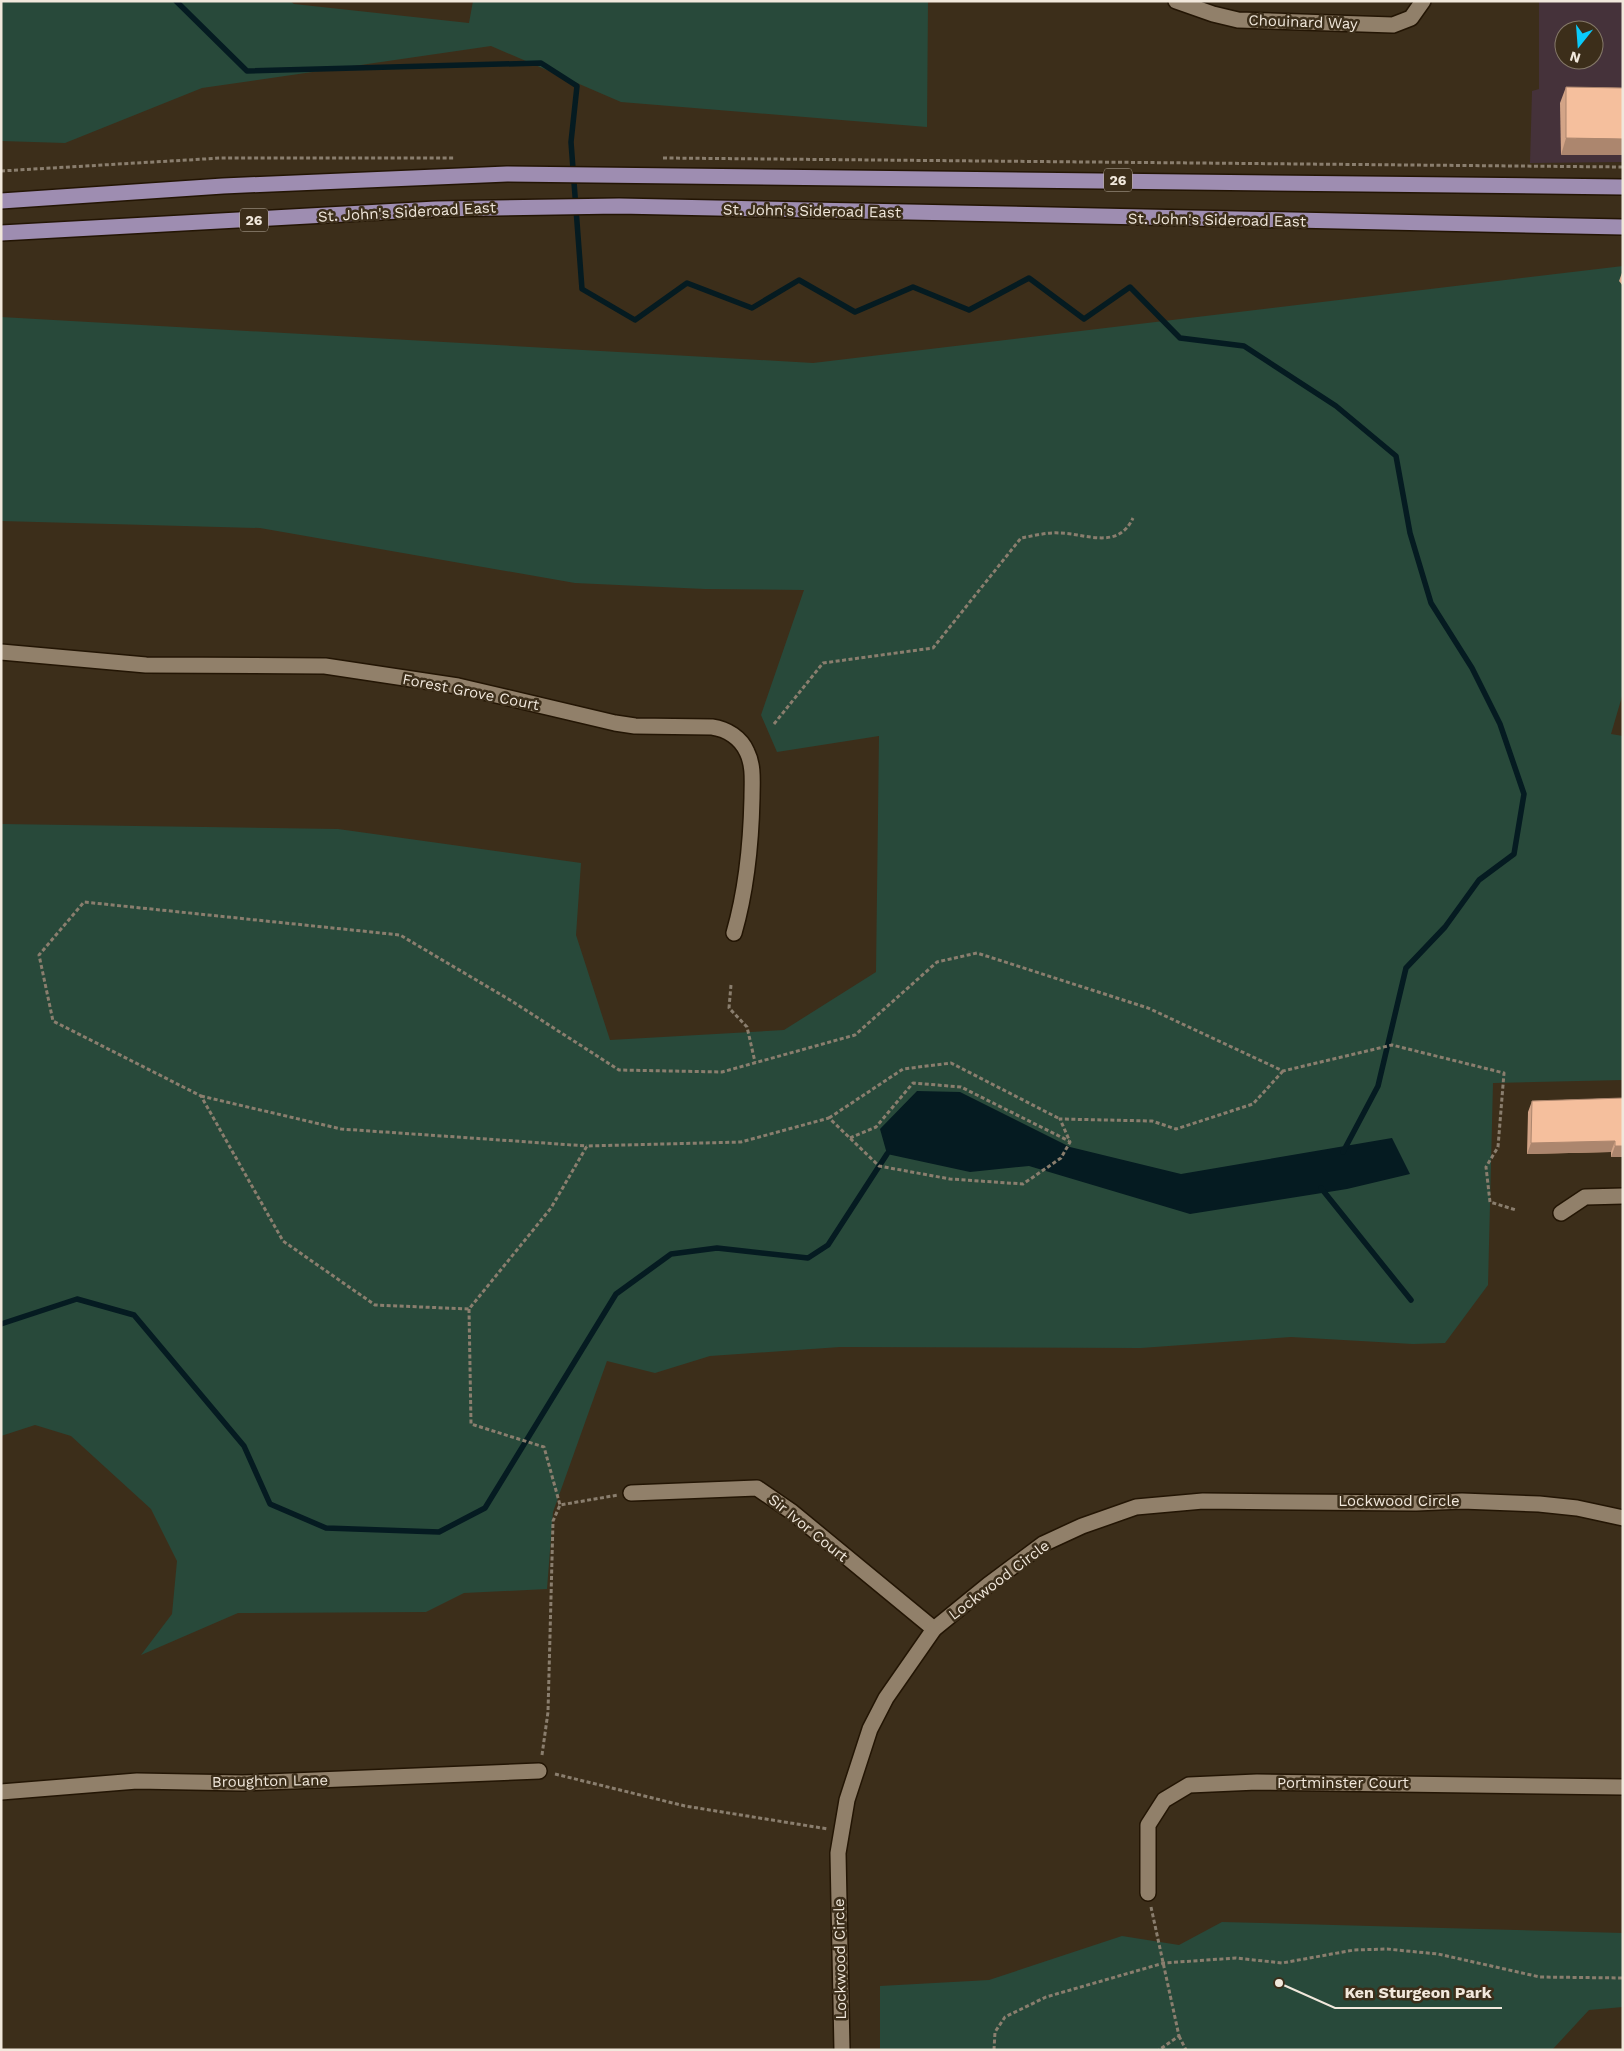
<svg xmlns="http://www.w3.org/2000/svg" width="1624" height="2051" font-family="'Work Sans',sans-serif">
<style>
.commercial{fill:#45323a;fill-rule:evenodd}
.green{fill:#28493a}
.water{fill:#051b21}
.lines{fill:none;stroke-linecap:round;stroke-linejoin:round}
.stream{stroke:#051b21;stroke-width:5.5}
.minor-casing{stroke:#231504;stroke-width:18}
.major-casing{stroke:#231504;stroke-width:18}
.path{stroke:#8a7e6e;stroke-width:3;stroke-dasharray:4 2.5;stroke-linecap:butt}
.minor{stroke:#91806a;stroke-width:15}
.major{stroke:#9e8db1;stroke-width:15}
.wall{fill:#d3a487}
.shaded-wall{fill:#ac866e}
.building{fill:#f5bf9d;stroke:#ac866e}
.labels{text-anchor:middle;stroke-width:5;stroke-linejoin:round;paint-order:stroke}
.shield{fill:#3c2e1a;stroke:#bbb0a2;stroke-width:1}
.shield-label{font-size:14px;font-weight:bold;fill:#f1e8dc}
.street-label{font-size:15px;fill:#f1e8dc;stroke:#3c2e1a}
.leader{fill:none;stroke:#f1e8dc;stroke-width:2}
.callout-dot{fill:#f1e8dc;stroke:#3c2e1a;stroke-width:2}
.callout-label{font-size:16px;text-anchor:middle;font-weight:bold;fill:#f1e8dc;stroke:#3c2e1a;stroke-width:5;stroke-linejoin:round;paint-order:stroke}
</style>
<rect width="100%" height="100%" fill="#3c2e1a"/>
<path class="commercial" d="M1539,1H1623V162L1530,163L1532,91L1539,89ZM1564,30H1594V60H1564Z"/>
<g class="green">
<polygon points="1,1 290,1 294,4 469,23 473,1 928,1 927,127 621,102 491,46 202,88 65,143 1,141"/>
<polygon points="1623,266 1623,693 1611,734 1623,736 1623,1080 1493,1083 1488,1285 1445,1343 1413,1344 1291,1337 1141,1348 840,1347 710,1356 655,1373 607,1361 553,1512 547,1589 464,1593 426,1612 238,1613 141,1655 172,1614 177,1561 151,1509 71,1436 35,1425 1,1436 1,824 338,829 581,863 576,935 610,1040 784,1030 876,972 879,736 777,752 761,715 804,590 705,589 575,583 260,528 1,521 1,317 813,363"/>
<polygon points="1222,1922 1623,1933 1623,2007 1589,2010 1552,2050 880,2050 880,1986 989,1980 1122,1936 1179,1945"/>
</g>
<polygon class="water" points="917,1091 960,1092 1070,1147 1181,1174 1392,1138 1410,1174 1347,1189 1190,1214 1029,1166 970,1172 887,1154 880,1129"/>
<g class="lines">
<g class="stream">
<polyline points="176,1 247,71 541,63 577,86 571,142 582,289 635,320 687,283 752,308 799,280 855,312 913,287 969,310 1029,278 1084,319 1130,287 1180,338 1244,346 1336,406 1396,456 1410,533 1431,603 1472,668 1500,724 1524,794 1514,854 1479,880 1445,927 1406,968 1378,1086 1343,1152"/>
<polyline points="1321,1188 1411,1300"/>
<polyline points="1,1324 77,1299 134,1315 244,1446 270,1504 326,1528 439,1532 485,1508 616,1294 671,1254 717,1248 808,1258 828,1245 887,1154"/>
</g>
<g class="minor-casing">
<g id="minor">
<polyline points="1176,1 1213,14 1238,20 1393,25 1411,18 1423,1"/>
<path d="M1,652L146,665L325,666L458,686L615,723L635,726L712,727C727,729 741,738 747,752C754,766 752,783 752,798C751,844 747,888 734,933"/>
<polyline points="1561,1213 1585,1197 1623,1196"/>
<polyline points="631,1493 757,1488 792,1512 934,1629"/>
<polyline points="1,1792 137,1781 243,1783 539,1771"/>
<polyline points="1148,1893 1148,1825 1164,1800 1189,1785 1257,1782 1623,1787"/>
<polyline points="842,2050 838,1853 847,1800 870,1729 886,1698 934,1629 988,1585 1043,1544 1082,1526 1136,1507 1203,1501 1416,1503 1462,1501 1539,1504 1577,1508 1623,1518"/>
</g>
</g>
<g class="major-casing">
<g id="major">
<polyline points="1,201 223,186 507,174 1623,187"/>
<polyline points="1,233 436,209 619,206 1623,227"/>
</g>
</g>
<g class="path">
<polyline points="663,158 1623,167"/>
<polyline points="1,171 221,158 455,158"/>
<path d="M774,724L823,663L933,648L1021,538C1033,536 1047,532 1060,533C1087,534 1118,550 1133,518"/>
<polyline points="731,985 729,1008 747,1027 755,1062"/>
<polyline points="1283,1071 1253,1104 1176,1129 1152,1121 1060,1119 1070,1142 1061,1158 1023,1184 950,1179 879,1166 829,1118 741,1142 587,1146 551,1208 469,1309 375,1305 283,1241 201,1096 53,1021 39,955 84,902 400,935 510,1000 619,1070 722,1072 855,1035 937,962 977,953 1148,1008 1283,1071 1392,1045 1504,1073 1498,1147 1486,1167 1490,1202 1516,1210"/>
<polyline points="201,1096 341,1129 587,1146"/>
<polyline points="829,1118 903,1069 951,1063 1060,1119"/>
<polyline points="850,1138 876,1127 913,1083 961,1087 1069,1141"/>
<polyline points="469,1309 471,1424 544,1447 560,1505"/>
<polyline points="542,1755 548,1712 553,1521 560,1505 618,1495"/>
<polyline points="555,1774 685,1806 828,1829"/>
<polyline points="1151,1907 1179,2036 1159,2050"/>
<polyline points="1179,2036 1186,2050"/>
<polyline points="994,2050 995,2032 1005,2017 1046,1997 1164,1963 1236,1958 1282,1963 1354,1950 1387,1949 1438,1954 1540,1977 1623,1978"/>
</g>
<use href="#minor" class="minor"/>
<use href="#major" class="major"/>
</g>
<g class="wall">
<polygon points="1566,87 1623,88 1561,155 1560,103"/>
<polygon points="1623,270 1623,286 1619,281"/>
<polygon points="1623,1098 1623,1157 1611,1157 1611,1152 1527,1154 1528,1112 1532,1101"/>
</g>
<g class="shaded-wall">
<polygon points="1566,138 1623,139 1623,155 1561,155"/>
<polygon points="1615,1141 1611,1152 1527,1154 1531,1143"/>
<polygon points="1615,1146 1623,1146 1623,1157 1611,1157"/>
</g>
<g class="building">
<polygon points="1566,87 1623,88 1623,139 1566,138"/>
<polygon points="1623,1098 1623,1146 1615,1146 1615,1141 1531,1143 1532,1101"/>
</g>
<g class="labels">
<g class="shield">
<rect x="1104" y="168.5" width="28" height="23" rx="4"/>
<rect x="240" y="208.5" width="28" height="23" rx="4"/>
</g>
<g class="shield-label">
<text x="1118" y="185">26</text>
<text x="254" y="225">26</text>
</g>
<g class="street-label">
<text transform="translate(1303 22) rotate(2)" y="5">Chouinard Way</text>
<text transform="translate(812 211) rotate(1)" y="5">St. John's Sideroad East</text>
<text transform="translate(407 212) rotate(-3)" y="5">St. John's Sideroad East</text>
<text transform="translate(1217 220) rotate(1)" y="5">St. John's Sideroad East</text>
<text transform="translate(471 692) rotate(11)" y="5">Forest Grove Court</text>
<text x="1399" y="1506">Lockwood Circle</text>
<text transform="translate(808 1528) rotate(39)" y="5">Sir Ivor Court</text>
<text transform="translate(999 1580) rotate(-37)" y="5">Lockwood Circle</text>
<text transform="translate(270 1781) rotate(-1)" y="5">Broughton Lane</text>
<text x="1343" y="1788">Portminster Court</text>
<text transform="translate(840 1959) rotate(-91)" y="5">Lockwood Circle</text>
</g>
</g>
<path class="leader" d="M1279 1983L1335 2008H1502"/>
<circle class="callout-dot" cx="1279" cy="1983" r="5"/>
<g class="callout-label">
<text x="1418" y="1998">Ken Sturgeon Park</text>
</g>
<rect width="1624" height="2051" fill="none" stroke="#f1e8dc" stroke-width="5"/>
<g transform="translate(1579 45) rotate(197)"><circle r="24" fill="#3c2e1a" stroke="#847868"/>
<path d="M0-4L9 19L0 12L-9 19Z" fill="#0acafa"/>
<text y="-8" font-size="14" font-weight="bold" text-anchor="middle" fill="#f1e8dc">N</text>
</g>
</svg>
